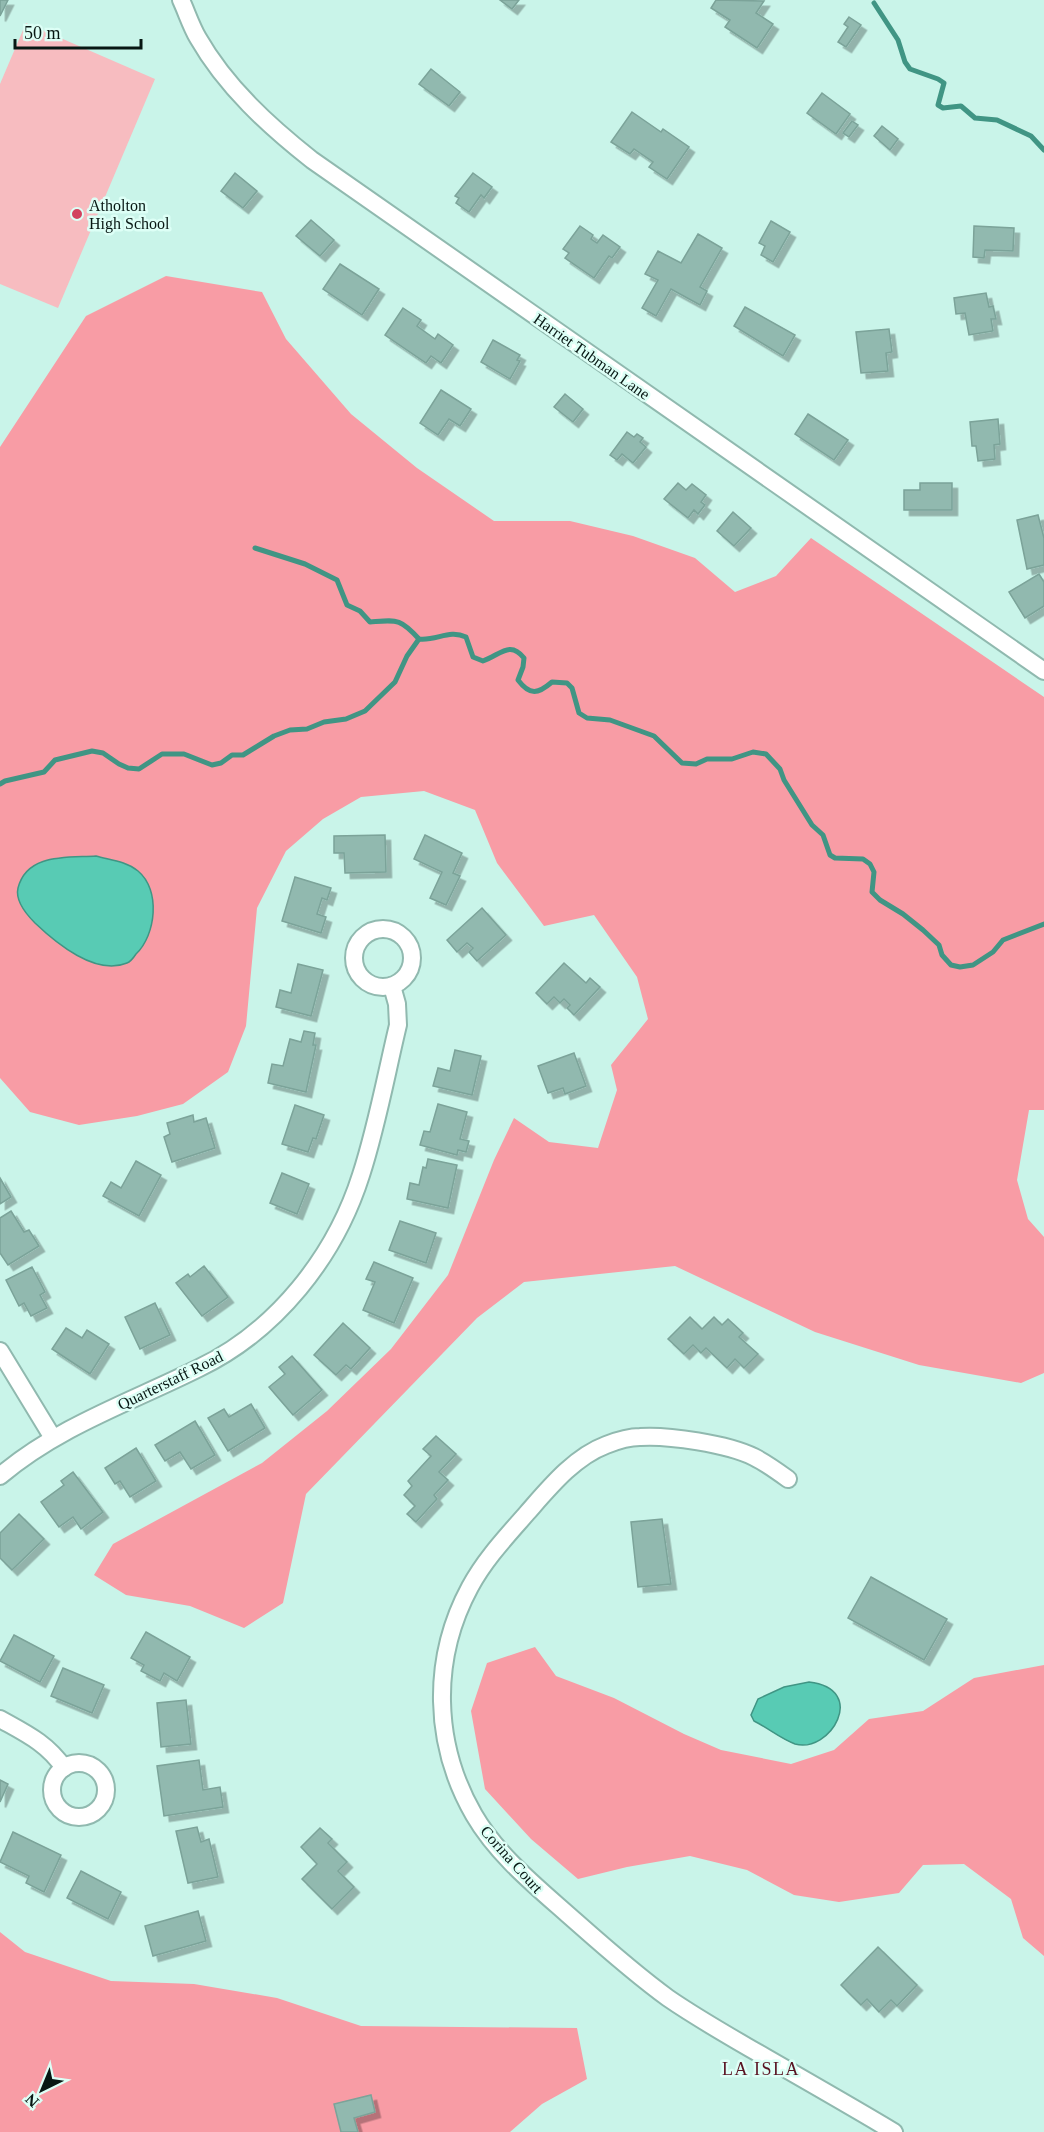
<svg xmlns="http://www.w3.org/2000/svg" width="1044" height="2132" font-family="'Times New Roman',serif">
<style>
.green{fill:#f7bcc0}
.forest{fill:#f89ca5}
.water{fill:#58cbb4;stroke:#409584;stroke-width:1.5}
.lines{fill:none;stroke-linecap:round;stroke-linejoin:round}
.stream{stroke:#409584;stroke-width:5}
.building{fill:#91b9af;stroke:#7ba399;stroke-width:1.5;filter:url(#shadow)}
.minor-casing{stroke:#90b9af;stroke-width:20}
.minor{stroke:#fff;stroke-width:16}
.poi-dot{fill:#d2425e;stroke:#ddfff6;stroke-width:2}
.labels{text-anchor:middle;stroke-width:5;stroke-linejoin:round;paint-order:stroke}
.poi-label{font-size:16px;fill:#071713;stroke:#ddfff6;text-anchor:start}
.street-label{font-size:16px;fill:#071713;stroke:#ddfff6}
.neighbourhood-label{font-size:18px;letter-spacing:1.5px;fill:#591322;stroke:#ddfff6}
</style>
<defs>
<filter id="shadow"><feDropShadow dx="5.5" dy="5.5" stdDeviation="0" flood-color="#0004"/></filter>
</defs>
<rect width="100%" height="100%" fill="#c9f4e9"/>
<polygon class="green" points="26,23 155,79 58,308 0,284 0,84"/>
<g class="forest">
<polygon points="166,276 262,292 286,339 351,414 417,468 494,521 570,521 633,536 695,558 735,592 776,576 811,538 1044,697 1044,1110 1029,1110 1017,1180 1028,1219 1044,1237 1044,1373 1021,1383 919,1365 815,1332 675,1266 524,1282 477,1318 306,1494 283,1603 244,1628 190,1606 126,1595 94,1575 113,1544 262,1463 327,1411 391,1349 448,1275 494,1160 514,1118 549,1142 598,1148 617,1090 611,1065 648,1019 637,977 594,915 544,926 497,863 475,810 424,791 361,797 323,819 286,851 257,908 246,1026 228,1072 183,1104 137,1116 79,1125 30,1112 0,1078 0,447 86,316"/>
<polygon points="535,1647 556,1676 614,1698 684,1734 721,1750 791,1764 834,1750 869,1719 923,1711 974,1678 1044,1665 1044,1956 1023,1938 1011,1899 964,1864 923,1865 899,1893 839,1902 794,1895 747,1870 690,1856 627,1867 578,1879 531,1839 485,1789 471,1711 487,1663"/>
<polygon points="0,1932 25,1952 111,1981 194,1984 277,1998 361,2026 577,2028 587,2079 542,2104 510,2132 0,2132"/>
</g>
<g class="water">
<path d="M96,856C110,860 126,861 138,871C161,890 156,935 136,954C134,957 130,962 127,963C96,976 56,943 35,923C26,914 15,901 18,888C27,853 67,858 96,856Z"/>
<path d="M809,1682C869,1689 830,1754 795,1744C781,1739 768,1728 754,1721L751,1715L758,1699L784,1687Z"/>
</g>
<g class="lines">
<g class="stream">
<polyline points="874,3 898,40 905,62 910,69 938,79 944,83 938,105 943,108 961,106 975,118 997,120 1031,136 1044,150"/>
<path d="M255,548L305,564L337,580L347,605L360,611L370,622C397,620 400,618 419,639C437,641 449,629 466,637L473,657L483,661C500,655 510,640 524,658L523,667L518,680C530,696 538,694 552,682L567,683L572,688L579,713L587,718L610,720L654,736L682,763L696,764L707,759H732L753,752L766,754L780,769L784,780L812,825L823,835L830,855L835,858L863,859L870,864L874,872L872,892L880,900L903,914L923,930L939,945L942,955L951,965L960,967L973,965L993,952L1003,940L1044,924"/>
<polyline points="0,784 5,781 44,772 55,760 92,751 103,753 119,764 128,768 139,769 162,754 184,754 212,765 221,763 232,755 243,755 274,736 290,730 307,729 324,722 346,719 365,711 395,682 407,656 419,639"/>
</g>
</g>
<g class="building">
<polygon points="0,0 8,0 0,16"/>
<polygon points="500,0 519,0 512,9"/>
<polygon points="716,0 764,1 756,13 773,24 757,48 725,27 730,20 711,8"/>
<polygon points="849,17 861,25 846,47 838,42 848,27 844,24"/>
<polygon points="431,69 460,92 449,106 419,84"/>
<polygon points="822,93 850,114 836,134 807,113"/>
<polygon points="632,112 661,132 663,129 689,147 667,179 649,167 653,162 634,149 630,154 611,142"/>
<polygon points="852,121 858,125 849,137 843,133"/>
<polygon points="882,126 898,139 890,150 874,136"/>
<polygon points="235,173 257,191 243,208 221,191"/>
<polygon points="473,173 492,187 484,198 481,195 469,212 456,203 459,198 455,196"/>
<polygon points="311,220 334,240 320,256 296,236"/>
<polygon points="771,221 790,232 773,262 761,255 765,246 759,243"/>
<polygon points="580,226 593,235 591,239 597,243 603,235 620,247 612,258 609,256 594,278 565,258 569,253 563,249"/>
<polygon points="974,226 1014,228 1013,251 985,250 984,258 973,257"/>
<polygon points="698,234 722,248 700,287 707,291 700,305 671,289 656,316 642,308 658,280 645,274 658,251 681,263"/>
<polygon points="340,264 379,289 362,315 323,289"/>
<polygon points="986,293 989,307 993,306 996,319 991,319 993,331 969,335 965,313 956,314 954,298"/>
<polygon points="745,307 795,335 783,356 734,326"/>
<polygon points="403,308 421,320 417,326 435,339 438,334 453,345 441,363 431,356 426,363 385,335"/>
<polygon points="889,329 892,352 886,353 888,371 861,373 856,332"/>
<polygon points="493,340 520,355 517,360 520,361 510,379 481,362"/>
<polygon points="441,390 471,409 460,426 449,419 438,435 420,423"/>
<polygon points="565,394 583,409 573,422 554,407"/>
<polygon points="808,414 848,440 834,460 795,434"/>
<polygon points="998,419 1000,444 994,445 995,459 978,461 976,446 972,446 970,422"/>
<polygon points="627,432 634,437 637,434 643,438 640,442 646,447 633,463 622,454 617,460 610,455"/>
<polygon points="678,483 686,490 692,484 706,495 701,502 705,505 698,514 694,510 688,518 664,499"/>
<polygon points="920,483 952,483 952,510 904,510 904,490 920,490"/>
<polygon points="733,512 751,528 734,546 717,531"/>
<polygon points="1038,515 1044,538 1044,565 1027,569 1017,520"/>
<polygon points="1039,574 1044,582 1044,606 1025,618 1009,592"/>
<polygon points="385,835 386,872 345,873 344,853 334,853 334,836"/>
<polygon points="425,835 462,853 453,873 460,876 446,905 430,898 442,872 414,859"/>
<polygon points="295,877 331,888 327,900 322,898 317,914 326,917 321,933 282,921"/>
<polygon points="482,908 506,935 477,961 469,952 473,948 467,943 457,952 447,940"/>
<polygon points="564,963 586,983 590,978 600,987 574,1015 567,1008 570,1005 564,999 560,1003 554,997 547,1004 536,993"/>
<polygon points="298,964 323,970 311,1016 276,1007 280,990 291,993"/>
<polygon points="304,1031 315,1033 313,1045 316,1045 306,1092 268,1083 272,1064 283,1066 290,1039 301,1042"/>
<polygon points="455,1050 481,1056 472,1095 433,1086 438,1068 450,1071"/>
<polygon points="574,1053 586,1086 565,1094 563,1088 548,1093 538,1066"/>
<polygon points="438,1104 467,1112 460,1139 469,1141 466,1152 458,1150 457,1155 420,1145 424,1131 430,1132"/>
<polygon points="295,1105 324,1115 316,1139 313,1138 308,1152 282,1144"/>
<polygon points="193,1115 194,1122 206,1118 215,1148 172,1162 164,1137 170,1134 167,1123"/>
<polygon points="428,1159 457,1165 448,1208 407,1199 410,1183 419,1185 423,1167 426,1168"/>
<polygon points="136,1161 161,1175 139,1216 103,1196 111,1182 121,1188"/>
<polygon points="282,1173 309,1184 297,1214 270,1203"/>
<polygon points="0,1178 11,1197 0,1204"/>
<polygon points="11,1211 24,1232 29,1230 39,1246 8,1265 0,1253 0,1218"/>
<polygon points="400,1221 436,1233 426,1263 389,1250"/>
<polygon points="374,1262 413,1278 394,1323 363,1310 375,1282 366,1279"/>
<polygon points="204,1266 228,1297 202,1316 176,1283 188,1274 190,1277"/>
<polygon points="32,1267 45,1292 40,1295 47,1308 31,1316 24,1303 19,1306 6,1280"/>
<polygon points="155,1303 170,1335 140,1349 125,1317"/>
<polygon points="690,1317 702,1329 714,1317 722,1325 728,1319 743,1333 739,1337 758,1354 744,1368 735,1359 727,1368 706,1348 701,1353 693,1345 684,1354 668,1339"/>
<polygon points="343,1323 370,1348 351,1369 346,1365 336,1375 314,1355"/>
<polygon points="66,1328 82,1338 87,1330 109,1344 90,1374 52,1349"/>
<polygon points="292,1356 322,1390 293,1415 269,1387 285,1374 279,1367"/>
<polygon points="251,1404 265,1428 228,1451 208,1418 224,1409 229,1417"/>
<polygon points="195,1421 215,1455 191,1469 180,1452 165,1461 155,1445"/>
<polygon points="436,1436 456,1454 439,1472 448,1480 434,1495 437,1499 416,1522 407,1514 415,1506 404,1495 412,1486 408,1481 431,1456 423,1449"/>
<polygon points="136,1448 156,1481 130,1497 120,1481 115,1484 105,1468"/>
<polygon points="73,1472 103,1512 81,1529 73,1517 59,1527 41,1502 64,1485 61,1481"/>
<polygon points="19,1514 44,1539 12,1570 0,1558 0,1533"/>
<polygon points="662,1519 671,1584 638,1587 631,1522"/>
<polygon points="871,1577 947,1619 924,1660 848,1618"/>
<polygon points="146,1632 190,1657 177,1681 164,1673 160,1681 141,1671 144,1665 131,1658"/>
<polygon points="14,1635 54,1656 40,1682 0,1661"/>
<polygon points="63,1668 104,1685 92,1713 51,1696"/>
<polygon points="186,1700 191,1744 161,1747 157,1703"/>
<polygon points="199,1760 203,1790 220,1787 223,1807 164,1816 157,1766"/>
<polygon points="0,1780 8,1784 0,1802"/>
<polygon points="197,1827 201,1842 209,1839 218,1877 188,1883 176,1831"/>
<polygon points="320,1828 332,1839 328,1843 347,1862 338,1871 354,1887 332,1909 302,1879 317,1864 301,1847"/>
<polygon points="13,1832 61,1855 44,1892 26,1883 29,1876 0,1862"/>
<polygon points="81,1871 121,1892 108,1919 67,1898"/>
<polygon points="198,1911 206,1941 153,1956 145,1926"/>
<polygon points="878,1947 917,1985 897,2006 891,2000 879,2012 867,1999 861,2005 841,1985"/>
<polygon points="371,2095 375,2112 354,2118 358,2132 341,2132 334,2104"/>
</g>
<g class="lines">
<g class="minor-casing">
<g id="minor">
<path d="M181,0C187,13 191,26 198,38C226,87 269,126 312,160L1044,671"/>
<circle cx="383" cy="958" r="29"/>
<polyline points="0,1351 53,1438"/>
<path d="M0,1476C59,1426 131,1402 199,1368C276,1331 335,1257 361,1175C377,1126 386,1075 398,1025L397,1004L392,986"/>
<path d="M788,1479C777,1471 766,1463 754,1457C728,1444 668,1435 640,1437C628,1437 616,1441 606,1445C574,1457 549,1488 527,1513C507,1536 485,1559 470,1587C431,1659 433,1744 474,1815C496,1853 532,1883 565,1912C599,1942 632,1972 668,1998C697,2018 727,2035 758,2053C803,2079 849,2105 894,2132"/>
<path d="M0,1719C25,1733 47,1743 64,1768"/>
<circle cx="79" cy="1790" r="27"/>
</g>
</g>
<use href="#minor" class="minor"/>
</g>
<circle class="poi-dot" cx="77" cy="214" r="6"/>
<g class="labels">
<g class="poi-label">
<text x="89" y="211">Atholton<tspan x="89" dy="18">High School</tspan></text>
</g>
<g class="street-label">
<text transform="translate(592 356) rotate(35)" y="6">Harriet Tubman Lane</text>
<text transform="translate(170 1380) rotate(-26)" y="6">Quarterstaff Road</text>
<text transform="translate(512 1859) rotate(48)" y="6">Corina Court</text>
</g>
<g class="neighbourhood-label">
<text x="761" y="2075">LA ISLA</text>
</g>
</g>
<g transform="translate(42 2090) rotate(223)" stroke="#ddfff6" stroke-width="4.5" paint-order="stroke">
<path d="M0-4.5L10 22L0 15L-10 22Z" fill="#071713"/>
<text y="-9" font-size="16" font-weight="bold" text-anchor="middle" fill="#071713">N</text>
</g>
<path d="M15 39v9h126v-9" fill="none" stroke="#071713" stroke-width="3"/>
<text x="24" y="39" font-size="18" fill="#071713" stroke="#ddfff6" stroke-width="4.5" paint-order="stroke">50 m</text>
</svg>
